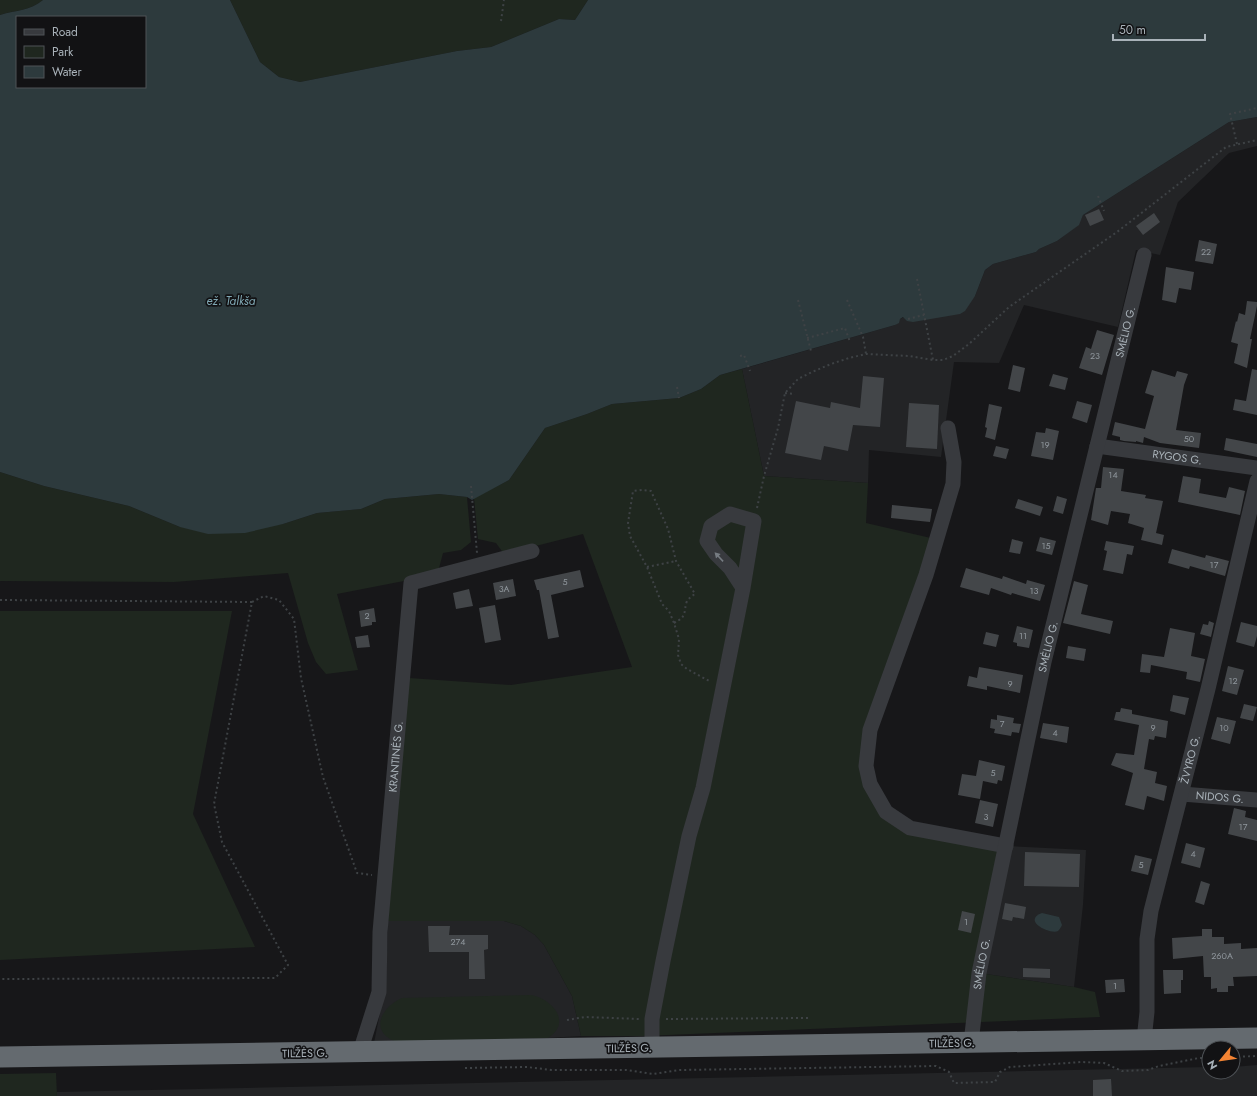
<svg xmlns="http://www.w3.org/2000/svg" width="1257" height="1096" font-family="Jost,sans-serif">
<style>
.built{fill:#232426}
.green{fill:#1f271f}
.water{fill:#2d3a3d;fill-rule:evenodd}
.building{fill:#434649}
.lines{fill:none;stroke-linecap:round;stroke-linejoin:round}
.path{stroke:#3e4245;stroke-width:2;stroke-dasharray:2 3;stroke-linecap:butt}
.minor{stroke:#383a3e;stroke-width:15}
.highway{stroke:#646a6f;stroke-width:21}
.oneway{fill:#767c82}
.labels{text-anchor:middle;stroke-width:3.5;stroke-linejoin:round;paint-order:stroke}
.number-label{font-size:9px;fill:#90979d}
.street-label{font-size:11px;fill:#a9b2b9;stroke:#121214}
.water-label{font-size:12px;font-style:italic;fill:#80a8b4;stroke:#121214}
</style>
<rect width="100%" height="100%" fill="#171719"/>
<g class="built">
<polygon points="1257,117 1257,146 1229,153 1178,202 1160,255 1136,250 1118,327 1024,305 999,363 954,362 941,457 869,450 868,483 764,476 742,369 895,325 900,319 904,317 975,296 985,270 993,264 1036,252 1039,249 1057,241 1078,225 1083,215 1229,122"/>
<polygon points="1006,846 1086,850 1083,905 1074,987 979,973"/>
<polygon points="388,921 504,921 521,926 535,935 544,945 572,996 581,1036 548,1038 374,1043 386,982"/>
<polygon points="1257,1065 1257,1096 57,1096 57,1092 1209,1067 1209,1072 1233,1072 1233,1067"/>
</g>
<g class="green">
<path d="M0,0H43C30,11 16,10 0,15Z"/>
<polygon points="230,0 588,0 575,20 559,19 491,47 457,51 300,82 279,77 260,62"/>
<polygon points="742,369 764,476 868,483 866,523 935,539 870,730 870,784 910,828 1006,846 979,973 1074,987 1095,992 1100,1017 643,1036 581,1036 572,996 544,945 535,935 521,926 504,921 388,921 409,678 511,685 632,667 583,534 504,554 496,543 478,539 474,498 509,480 545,428 587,414 612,404 679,398 701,389 720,375"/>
<polygon points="0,472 44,486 129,506 180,527 283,524 317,513 361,509 385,499 439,494 467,497 471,542 461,550 443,553 438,572 414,579 337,594 358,670 326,674 316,662 308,643 288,573 174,582 0,581"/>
<polygon points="0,611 232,611 193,814 255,947 0,960"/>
<path d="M531,995C553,999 572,1023 548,1038L397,1042C369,1032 380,1008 402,998Z"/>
<polygon points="56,1073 57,1096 0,1096 0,1074"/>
</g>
<g class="water">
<path d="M43,0H230L260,62L279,77L300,82L457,51L491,47L559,19L575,20L588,0H1257V117L1229,122L1083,215L1079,225L1057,241L1039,249L1036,252L993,264L985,270L975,296L965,311L960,314L913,322L907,321L903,317L900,319L899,323L895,325L720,375L701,389L679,398L612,404L587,414L545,428L509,480L472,500L467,497L439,494L385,499L361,509L317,513L283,524L245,533L208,534L180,527L129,506L44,486L0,472V15C16,10 30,11 43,0ZM17,17H145V87H17Z"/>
<path d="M1042,913L1059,917L1062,925C1061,927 1060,929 1058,931C1051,935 1021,921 1042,913Z"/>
</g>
<g class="building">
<polygon points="1099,209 1104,220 1090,226 1085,215"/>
<polygon points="1154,213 1160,222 1143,235 1136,226"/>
<polygon points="1199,240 1217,244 1213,264 1195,261"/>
<polygon points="1166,267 1194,272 1191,290 1179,288 1176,303 1162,300"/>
<polygon points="1247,301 1257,302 1257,306 1250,339 1252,339 1247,368 1234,363 1238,344 1231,342 1236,321 1237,322 1239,313 1245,315"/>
<polygon points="1097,330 1114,335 1102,375 1079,368 1086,347 1091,349"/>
<polygon points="1013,365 1025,368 1020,392 1008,389"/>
<polygon points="1252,369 1257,370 1257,415 1233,410 1235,399 1246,401"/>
<polygon points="1152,370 1175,377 1177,371 1188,374 1184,385 1176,430 1201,433 1199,448 1160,443 1144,437 1143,443 1136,441 1136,442 1124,441 1120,440 1120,437 1112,435 1115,422 1145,429 1154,396 1145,393"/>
<polygon points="1053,374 1068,378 1065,390 1049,386"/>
<polygon points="863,376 884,378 880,427 853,425 848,451 824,446 821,460 785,453 796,401 830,408 831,402 860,408"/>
<polygon points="1077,401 1092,405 1087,423 1072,418"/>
<polygon points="909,403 939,405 937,449 906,447"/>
<polygon points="989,404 1002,407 995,440 985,437 987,428 985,427"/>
<polygon points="1046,428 1059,431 1053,460 1031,456 1036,432 1045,433"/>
<polygon points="1226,438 1257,444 1257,457 1224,450"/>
<polygon points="996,446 1009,449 1006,459 993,456"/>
<polygon points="1103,467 1124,469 1121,491 1146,495 1145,498 1163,501 1156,533 1164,535 1162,545 1141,540 1144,528 1128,523 1130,514 1111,511 1108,525 1091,520 1096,488 1101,488"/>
<polygon points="1183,476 1201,479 1199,493 1226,498 1229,487 1245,491 1240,515 1178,502"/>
<polygon points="1057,496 1067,499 1063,514 1053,511"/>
<polygon points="1018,499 1043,507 1040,516 1015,508"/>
<polygon points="892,505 932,509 930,522 891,518"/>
<polygon points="1040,537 1056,541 1052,555 1036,551"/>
<polygon points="1012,539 1023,542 1020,554 1009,552"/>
<polygon points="1106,541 1134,546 1132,555 1127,554 1123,574 1103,570 1107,551 1104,550"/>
<polygon points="1172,549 1201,557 1205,558 1206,555 1229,561 1225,576 1190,566 1189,569 1168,563"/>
<polygon points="966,568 1002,579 1003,576 1026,584 1027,580 1045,585 1040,601 1012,593 1011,595 991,588 989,595 960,587"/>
<polygon points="580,570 584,587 551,595 559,637 548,639 539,590 537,590 534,580"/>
<polygon points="513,579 516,596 496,600 493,583"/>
<polygon points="1074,581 1088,585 1081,614 1113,621 1110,634 1063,623"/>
<polygon points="469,589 473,606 456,609 453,593"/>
<polygon points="495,605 501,640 485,643 479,608"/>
<polygon points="374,608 376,622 372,622 372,625 361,627 359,611"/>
<polygon points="1209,621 1214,623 1211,637 1200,634 1203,624 1208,625"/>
<polygon points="1241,622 1257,626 1257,636 1254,647 1236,642"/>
<polygon points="1017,626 1033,630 1029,648 1017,646 1017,643 1013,642"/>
<polygon points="1170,628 1195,633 1191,656 1205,659 1200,682 1186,679 1187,672 1151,665 1150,673 1140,672 1142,654 1164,657"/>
<polygon points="986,632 999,635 996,647 983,644"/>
<polygon points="368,635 370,647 357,648 355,637"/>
<polygon points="1068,646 1086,649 1084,661 1066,658"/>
<polygon points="1228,666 1244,670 1237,695 1222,691"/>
<polygon points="979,667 1023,675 1020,693 987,686 987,690 967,686 969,676 977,678"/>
<polygon points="1173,695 1189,698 1185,715 1170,711"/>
<polygon points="1244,704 1257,707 1253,721 1240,718"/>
<polygon points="1121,708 1132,710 1132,714 1168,721 1166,738 1155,736 1154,740 1149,739 1144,769 1157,772 1155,783 1167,786 1164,801 1147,796 1144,810 1125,805 1133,773 1111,765 1116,753 1134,755 1139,725 1114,720 1116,712 1120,712"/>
<polygon points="997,715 1014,718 1013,723 1021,724 1019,733 1012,732 1011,736 994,733 995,729 990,728 991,719 997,720"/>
<polygon points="1217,717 1236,721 1230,744 1211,739"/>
<polygon points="1043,723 1069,727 1067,743 1040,738"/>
<polygon points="979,760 1005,766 1002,781 998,780 997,784 983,781 980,799 958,795 962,774 976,776"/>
<polygon points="980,800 998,804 993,827 975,823"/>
<polygon points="1234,808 1246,811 1245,817 1257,820 1257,841 1228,834"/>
<polygon points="1186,843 1205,848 1200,868 1181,863"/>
<polygon points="1025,852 1080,854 1079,887 1024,886"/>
<polygon points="1135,855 1152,859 1148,875 1131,871"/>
<polygon points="1201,881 1210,884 1204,905 1195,902"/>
<polygon points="1005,903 1026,907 1024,919 1013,917 1012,921 1002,919"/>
<polygon points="962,911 975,914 971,933 958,930"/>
<polygon points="428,926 450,926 449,935 488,935 488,949 484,950 485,979 469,979 469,952 429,952"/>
<polygon points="1202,929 1212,929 1212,937 1224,937 1224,944 1241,943 1241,949 1257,948 1257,976 1233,977 1234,986 1228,986 1228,992 1217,992 1217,988 1211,989 1211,977 1204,977 1203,956 1173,959 1172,938 1202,936"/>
<polygon points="1023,968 1050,969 1050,978 1023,977"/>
<polygon points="1163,970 1183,970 1183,980 1181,980 1181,993 1164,994"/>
<polygon points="1124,979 1125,992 1106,993 1105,980"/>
<polygon points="1111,1079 1112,1096 1093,1096 1093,1080"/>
</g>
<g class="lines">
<g class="path">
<polyline points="501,21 504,0"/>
<polyline points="1237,144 1230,114 1257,108"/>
<polyline points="1098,196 1104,211"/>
<polyline points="917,279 933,360"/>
<polyline points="798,300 811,351"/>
<polyline points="847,300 863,337 866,354"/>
<polyline points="908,319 924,315"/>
<polyline points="807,338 845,328 850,342"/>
<polyline points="740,356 744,355 750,371"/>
<polyline points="677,387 679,398"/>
<polyline points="785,393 795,394"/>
<polyline points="471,486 477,553"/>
<polyline points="757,508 764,476 778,428 785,393 798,379 812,372 831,364 849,358 866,354 909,356 933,360 943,360 953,356 969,344 1009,307 1117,232 1226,147 1257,140"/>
<polyline points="647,567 676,561"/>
<polyline points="0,600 252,602 214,804 222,842 288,965 275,978 0,979"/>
<polyline points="252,602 264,596 279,600 294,619 301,678 323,777 357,873 372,875"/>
<path d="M674,623C688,616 683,612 687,601C689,598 692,596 695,594L676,561L668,529L651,491L642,490L633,491L628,523L630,536L647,567L662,604L669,611L674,623L679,639L678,655L681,664L687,669L711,682"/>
<polyline points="666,1019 808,1018"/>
<polyline points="567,1020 585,1017 640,1019"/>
<polyline points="1233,1057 1257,1056"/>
<polyline points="465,1068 527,1067 551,1070 626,1070 653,1074 680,1070 936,1066 949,1072 954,1083 995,1082 1000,1072 1010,1067 1082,1062 1104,1063 1122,1071 1148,1070 1159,1066 1199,1058 1209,1058"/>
</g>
<g class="minor">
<polyline points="948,428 954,462 953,484 926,575 870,730 866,766 870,784 886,812 910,828 1006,846"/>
<path id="s1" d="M1097,446L1257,468"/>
<path id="s2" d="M1182,794L1257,800"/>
<path id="s3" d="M1144,1040L1147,1012V939L1151,911L1208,689L1257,481"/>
<path id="s4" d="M971,1043L979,973L1044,662L1144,255"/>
<polyline points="652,1047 652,1019 663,961 689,836 703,788 743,588 754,521 730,514 711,526 707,541 716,554 730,568 743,588"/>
<path id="s5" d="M360,1052L379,992L380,932L411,583L532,551"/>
</g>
<polyline class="highway" points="0,1057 1257,1038"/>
</g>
<defs><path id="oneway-solid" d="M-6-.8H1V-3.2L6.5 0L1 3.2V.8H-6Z"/></defs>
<use class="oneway" href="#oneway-solid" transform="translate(719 557) rotate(-133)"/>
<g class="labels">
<g class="number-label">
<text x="1206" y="255">22</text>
<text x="1095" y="359">23</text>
<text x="1189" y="442">50</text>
<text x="1045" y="448">19</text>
<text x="1113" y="478">14</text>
<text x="1046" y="549">15</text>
<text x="1214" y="568">17</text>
<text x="565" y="585">5</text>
<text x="504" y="592">3A</text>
<text x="1034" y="594">13</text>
<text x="367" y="619">2</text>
<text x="1023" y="639">11</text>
<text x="1233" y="684">12</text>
<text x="1010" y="687">9</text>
<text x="1002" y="727">7</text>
<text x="1153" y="731">9</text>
<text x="1224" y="731">10</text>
<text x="1055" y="736">4</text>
<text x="993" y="776">5</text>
<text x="986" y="820">3</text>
<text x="1243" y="830">17</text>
<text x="1193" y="857">4</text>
<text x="1141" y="868">5</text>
<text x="966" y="925">1</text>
<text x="458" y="945">274</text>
<text x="1222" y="959">260A</text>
<text x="1115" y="989">1</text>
</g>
<g class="street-label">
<text dy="4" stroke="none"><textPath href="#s4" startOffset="728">SMĖLIO G.</textPath></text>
<text dy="4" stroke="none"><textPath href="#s1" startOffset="81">RYGOS G.</textPath></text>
<text dy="4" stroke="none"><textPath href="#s4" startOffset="404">SMĖLIO G.</textPath></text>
<text dy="4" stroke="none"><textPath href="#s5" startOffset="299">KRANTINĖS G.</textPath></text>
<text dy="4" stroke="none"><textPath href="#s3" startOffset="286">ŽVYRO G.</textPath></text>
<text dy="4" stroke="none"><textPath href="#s2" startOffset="38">NIDOS G.</textPath></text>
<text dy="4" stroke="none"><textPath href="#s4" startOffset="80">SMĖLIO G.</textPath></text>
<text transform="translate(952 1043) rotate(-1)" y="4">TILŽĖS G.</text>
<text transform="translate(629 1048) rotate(-1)" y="4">TILŽĖS G.</text>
<text transform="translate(305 1053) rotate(-1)" y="4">TILŽĖS G.</text>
</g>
<g class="water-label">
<text x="231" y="305">ež. Talkša</text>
</g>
</g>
<rect x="16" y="16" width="130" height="72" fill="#121214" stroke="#4e5256"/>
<rect x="24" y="29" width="20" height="6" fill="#383a3e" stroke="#4e5256"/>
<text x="52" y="36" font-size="12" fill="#a9b2b9">Road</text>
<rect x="24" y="46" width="20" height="12" fill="#1f271f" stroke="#4e5256"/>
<text x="52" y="56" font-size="12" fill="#a9b2b9">Park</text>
<rect x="24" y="66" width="20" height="12" fill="#2d3a3d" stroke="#4e5256"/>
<text x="52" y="76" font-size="12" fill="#a9b2b9">Water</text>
<g transform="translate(1221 1060) rotate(241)"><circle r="19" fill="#121214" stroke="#4e5256"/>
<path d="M0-3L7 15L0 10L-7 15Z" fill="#f48433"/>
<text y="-6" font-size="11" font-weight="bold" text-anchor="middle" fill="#a9b2b9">N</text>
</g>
<path d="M1113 34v6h92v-6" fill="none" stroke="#a9b2b9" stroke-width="2"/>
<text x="1119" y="34" font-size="12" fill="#a9b2b9" stroke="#121214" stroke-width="3" paint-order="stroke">50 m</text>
</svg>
